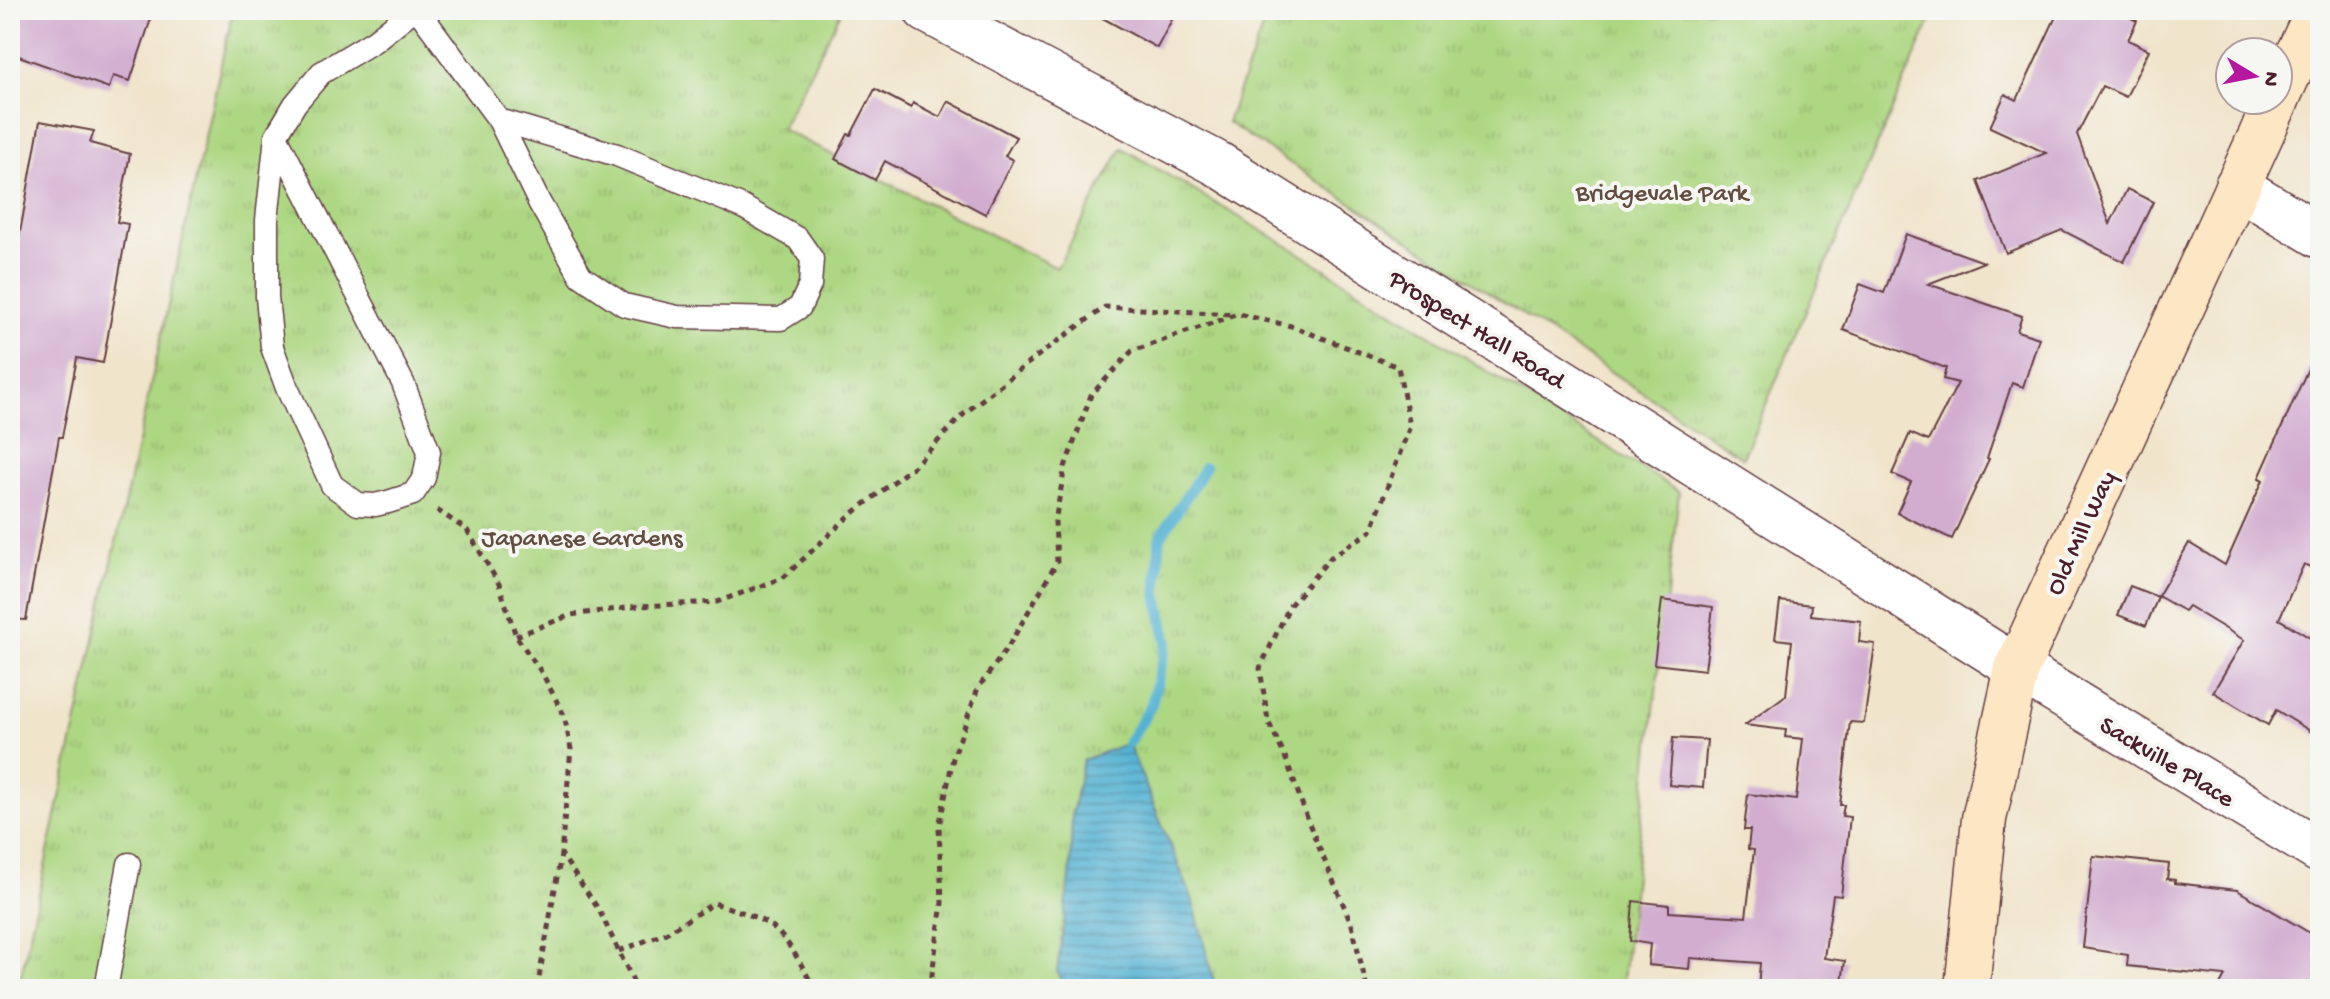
<svg xmlns="http://www.w3.org/2000/svg" width="2330" height="999" font-family="'Gochi Hand',sans-serif">
<style>
.grass{fill:url(#grass-tufts);stroke:#7c7b56;stroke-width:2}
.water{fill:url(#water-rules);stroke:#50687f;stroke-width:2}
.lines{fill:none;stroke-linecap:round;stroke-linejoin:round}
.stream{stroke:#55b2d3;stroke-width:11}
.building{fill:#d2add0}
.lane-casing{stroke:#633d43;stroke-width:25}
.street-casing{stroke:#633d43;stroke-width:47}
.secondary-casing{stroke:#633d43;stroke-width:47}
.path{stroke:#633d43;stroke-width:5;stroke-dasharray:6 6;stroke-linecap:butt}
.lane{stroke:#fff;stroke-width:22}
.street{stroke:#fff;stroke-width:44}
.secondary{stroke:#fce6c4;stroke-width:44}
.labels{text-anchor:middle;stroke-width:8;stroke-linejoin:round;paint-order:stroke}
.park-label{font-size:26px;fill:#634d41;stroke:#f6f6f2}
.street-label{font-size:26px;fill:#4a1f2b;stroke:#f6f6f2}
</style>
<defs>
<pattern id="grass-tufts" width="24" height="20" patternUnits="userSpaceOnUse" patternTransform="scale(2)"><rect width="24" height="20" fill="#add782"/><path d="M3 7l-1-3M5 7V3M7 7l1-3M15 17l-1-3M17 17v-4M19 17l1-3" fill="none" stroke="#96b870"/></pattern>
<pattern id="water-rules" width="6" height="5" patternUnits="userSpaceOnUse" patternTransform="scale(2)"><rect width="6" height="5" fill="#55b2d3"/><path d="M0 2.5h6" fill="none" stroke="#4890ab"/></pattern>
</defs>
<rect width="100%" height="100%" fill="#f6f6f2"/>
<filter id="ink" filterUnits="userSpaceOnUse"><feTurbulence type="fractalNoise" baseFrequency=".0125" numOctaves="2"/><feDisplacementMap in="SourceGraphic" scale="16" xChannelSelector="R" yChannelSelector="G"/><feConvolveMatrix kernelMatrix="1 2 1 2 8 2 1 2 1" color-interpolation-filters="sRGB"/></filter>
<filter id="wash" filterUnits="userSpaceOnUse"><feTurbulence type="fractalNoise" baseFrequency=".006" numOctaves="4" result="noise"/><feDisplacementMap in="SourceGraphic" scale="32" xChannelSelector="R" yChannelSelector="G"/><feGaussianBlur stdDeviation="1.8" result="paint"/><feColorMatrix in="noise" values="0 0 0 0 0 0 0 0 0 0 0 0 0 0 0 0 0 1.4 0 .05"/><feComposite in="paint" operator="in"/></filter>
<g filter="url(#wash)">
<rect width="100%" height="100%" fill="#f0e4ca"/>
<g class="grass">
<polygon points="233,10 842,10 781,129 1057,268 1122,148 1293,249 1679,492 1622,989 18,989"/>
<polygon points="1269,10 1935,10 1743,458 1227,122"/>
</g>
<polygon class="water" points="1128,743 1192,898 1216,989 1065,989 1057,972 1070,878 1072,814 1083,760"/>
<g class="lines">
<polyline class="stream" points="1128,743 1151,706 1167,642 1157,593 1160,538 1205,467"/>
</g>
<g id="blocks">
<g class="building">
<polygon points="10,10 154,10 130,81 113,76 109,88 10,53"/>
<polygon points="1088,10 1177,10 1157,48"/>
<polygon points="2059,10 2115,10 2137,21 2128,40 2149,50 2126,97 2102,86 2077,134 2110,224 2127,189 2153,202 2124,262 2062,230 2006,253 1978,181 2046,153 1990,127 2005,94 2017,100"/>
<polygon points="875,89 911,108 913,103 940,117 948,101 1016,137 1005,156 1013,160 985,214 885,161 875,180 835,159 848,134 851,135"/>
<polygon points="40,121 94,131 90,143 130,154 117,222 128,224 103,363 77,358 62,437 59,437 26,620 10,619 10,288"/>
<polygon points="1906,234 1984,262 1928,284 2022,316 2017,331 2039,338 2023,387 2012,383 1987,458 1989,459 1952,539 1897,513 1911,482 1892,474 1910,433 1928,441 1958,383 1943,379 1946,368 1843,330 1860,284 1884,293"/>
<polygon points="2320,342 2320,572 2304,564 2279,619 2320,644 2320,737 2276,710 2268,725 2213,692 2244,640 2188,606 2184,611 2158,596 2189,543 2225,565 2263,480 2259,478"/>
<polygon points="2130,586 2158,597 2146,626 2118,615"/>
<polygon points="1662,600 1713,607 1705,670 1654,664"/>
<polygon points="1780,601 1812,605 1811,615 1861,621 1859,642 1875,644 1864,723 1850,722 1840,805 1844,805 1842,816 1850,817 1841,896 1833,895 1824,958 1845,961 1841,989 1758,989 1760,963 1690,958 1689,969 1648,965 1650,944 1630,941 1633,901 1669,905 1669,912 1746,917 1754,850 1748,849 1750,830 1744,830 1748,794 1796,800 1803,739 1785,737 1786,730 1745,725 1786,695 1792,641 1775,639"/>
<polygon points="1673,738 1707,740 1703,788 1669,785"/>
<polygon points="2093,856 2169,864 2167,879 2175,880 2175,883 2237,890 2320,939 2320,989 2218,989 2225,976 2127,966 2128,955 2083,948"/>
</g>
</g>
</g>
<g filter="url(#ink)">
<use href="#blocks" fill-opacity="0" stroke="#633d43" stroke-width="2"/>
<g class="lines">
<g class="lane-casing">
<g id="lane">
<polyline points="418,10 499,120 539,202 581,276 624,305 677,317 781,319 800,307 810,285 812,259 798,239 743,207 617,155 499,120"/>
<polyline points="276,136 403,383 429,452 424,478 413,494 388,502 375,505 358,504 332,485 287,388 272,347 267,297 267,220 276,136 295,104 321,73 374,41 413,10"/>
<polyline points="106,989 129,864"/>
</g>
</g>
<g class="street-casing">
<g id="street">
<polyline points="926,10 1218,164 2017,668 2320,851"/>
<polyline points="2237,186 2320,236"/>
</g>
</g>
<g class="secondary-casing">
<g id="secondary">
<polyline points="2278,97 2318,10"/>
<polyline points="1967,989 1984,819 2017,668 2277,100"/>
</g>
</g>
<g class="path">
<polyline points="437,510 467,530 499,584 516,636 542,673 564,715 571,749 561,854 599,910 637,989"/>
<polyline points="516,636 571,615 640,606 717,602 783,578 848,517 914,466 965,413 1036,357 1105,307 1233,314"/>
<path d="M619,951L666,933L714,903C732,909 756,915 772,927C791,942 803,969 815,989"/>
<polyline points="537,989 561,855"/>
<polyline points="930,989 942,903 939,827 953,758 978,688 1008,647 1057,562 1055,521 1065,467 1091,395 1132,351 1238,314 1291,326 1398,367 1410,426 1371,531 1331,557 1290,605 1260,668 1268,721 1286,759 1310,826 1352,925 1367,989"/>
</g>
<use href="#lane" class="lane"/>
<use href="#street" class="street"/>
<use href="#secondary" class="secondary"/>
</g>
</g>
<g class="labels">
<g class="park-label">
<text x="1662" y="200">Bridgevale Park</text>
<text x="582" y="545">Japanese Gardens</text>
</g>
<g class="street-label">
<text transform="translate(1478 328) rotate(32)" y="9">Prospect Hall Road</text>
<text transform="translate(2079 532) rotate(-65)" y="9">Old Mill Way</text>
<text transform="translate(2168 760) rotate(31)" y="9">Sackville Place</text>
</g>
</g>
<rect width="2330" height="999" fill="none" stroke="#f6f6f2" stroke-width="40"/>
<g transform="translate(2254 76) rotate(100)"><circle r="38" fill="#f6f6f2" stroke="#b1a0a2" stroke-width="2"/>
<path d="M0-6L14 30L0 20L-14 30Z" fill="#b5179e"/>
<text y="-12" font-size="22" font-weight="bold" text-anchor="middle" fill="#4a1f2b">N</text>
</g>
</svg>
